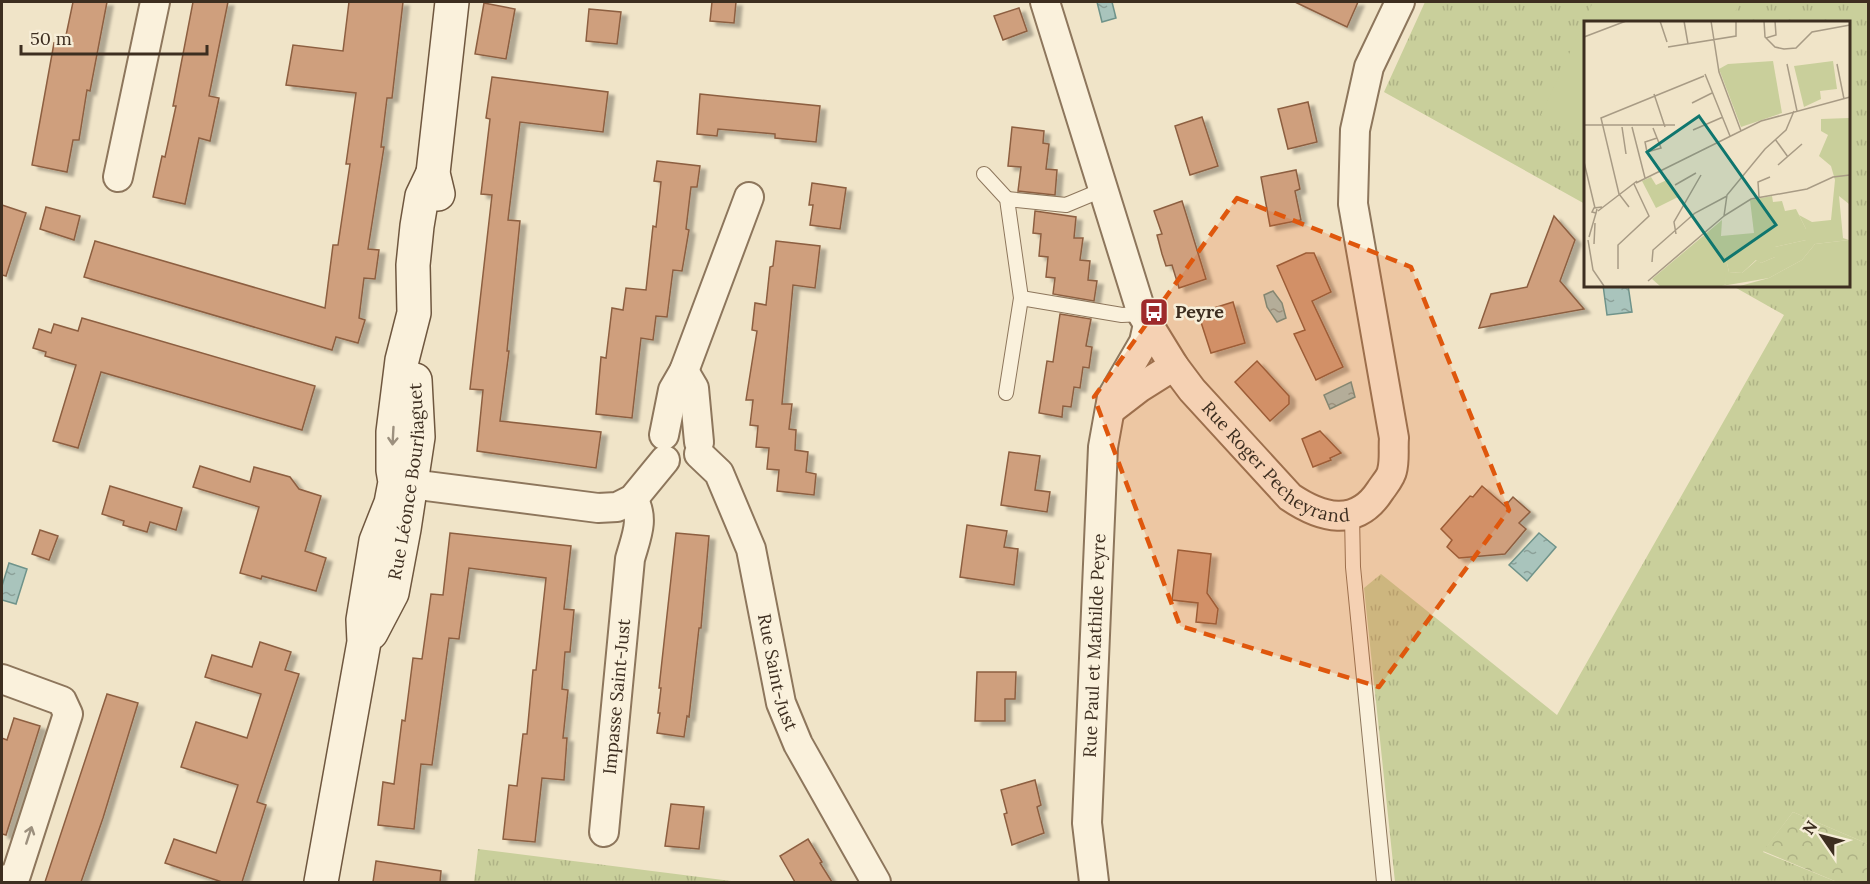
<svg xmlns="http://www.w3.org/2000/svg" width="1870" height="884" font-family="Lora,serif">
<style>
.grass{fill:url(#grass-tufts)}
.forest{fill:url(#forest-crowns)}
.pitch{fill:#c9cf9b}
.water{fill:url(#water-ripples);stroke:#6f938a;stroke-width:1.5}
.building{fill:#cf9f7d;stroke:#8d5f41;stroke-width:1.5;filter:url(#shadow)}
.lines{fill:none;stroke-linecap:round;stroke-linejoin:round}
.service-casing{stroke:#8d765c;stroke-width:16}
.minor-casing{stroke:#8d765c;stroke-width:32}
.secondary-casing{stroke:#6f573f;stroke-width:36}
.service{stroke:#faf1dc;stroke-width:14}
.minor{stroke:#faf1dc;stroke-width:28}
.secondary{stroke:#faf1dc;stroke-width:33}
.oneway{stroke:#9c907e}
.marked{fill:#df570d;fill-opacity:0.2;stroke:#df570d;stroke-width:4.5;stroke-dasharray:12 8;stroke-linejoin:round}
.labels{text-anchor:middle;stroke-width:5;stroke-linejoin:round;paint-order:stroke}
.poi-label{font-size:18px;font-weight:bold;fill:#3d2e20;stroke:#f7eed8;text-anchor:start}
.street-label{font-size:18px;fill:#3d2e20;stroke:#f7eed8}
.inset-road{fill:none;stroke:#a89b85;stroke-width:1.5}
.view{fill:#0f766e;fill-opacity:0.15;stroke:#0f766e;stroke-width:3}
.inset-edge{fill:none;stroke:#3d2e20;stroke-width:3}
</style>
<defs>
<pattern id="grass-tufts" width="24" height="20" patternUnits="userSpaceOnUse" patternTransform="scale(1.5)"><rect width="24" height="20" fill="#c9cf9b"/><path d="M3 7l-1-3M5 7V3M7 7l1-3M15 17l-1-3M17 17v-4M19 17l1-3" fill="none" stroke="#aeb285"/></pattern>
<pattern id="forest-crowns" width="20" height="18" patternUnits="userSpaceOnUse" patternTransform="scale(1.5)"><rect width="20" height="18" fill="#c9cf9b"/><path d="M2 6a3 3 0 1 1 6 0M12 15a3 3 0 1 1 6 0" fill="none" stroke="#aeb285"/></pattern>
<pattern id="water-ripples" width="26" height="14" patternUnits="userSpaceOnUse" patternTransform="scale(1.5)"><rect width="26" height="14" fill="#a9c4bc"/><path d="M2 4q2-2 4 0t4 0M15 11q2-2 4 0t4 0" fill="none" stroke="#8ba098"/></pattern>
<filter id="shadow"><feDropShadow dx="6" dy="4" stdDeviation="1.5" flood-color="#0004"/></filter>
</defs>
<rect width="100%" height="100%" fill="#f0e4c8"/>
<g class="grass">
<polygon points="1425,2 1868,2 1868,844 1793,812 1763,852 1837,882 1395,882 1364,588 1381,574 1557,715 1784,315 1731,285 1848,285 1848,22 1585,22 1585,204 1384,92"/>
<polygon points="478,849 739,882 474,882"/>
</g>
<polygon class="forest" points="1793,812 1868,844 1868,882 1837,882 1763,851"/>
<polygon class="pitch" points="1593,2 1740,2 1730,22 1585,22 1585,141 1541,115"/>
<g class="water">
<polygon points="1097,2 1112,2 1116,18 1102,22"/>
<polygon points="1603,285 1628,285 1632,312 1607,315"/>
<polygon points="1273,291 1282,303 1286,318 1277,322 1267,307 1264,295"/>
<polygon points="1351,382 1355,397 1330,409 1324,395"/>
<polygon points="1539,533 1556,547 1527,581 1509,565"/>
<polygon points="9,563 27,569 16,604 2,600 2,586"/>
</g>
<g class="building">
<polygon points="73,2 107,2 90,91 87,90 79,140 73,140 67,172 32,165 54,43 64,45"/>
<polygon points="193,2 228,2 209,96 219,98 210,141 199,138 185,204 153,197 162,156 165,157 176,106 173,106"/>
<polygon points="349,2 403,2 392,98 387,98 381,147 384,147 368,249 379,250 375,279 364,278 359,318 365,320 358,343 336,337 332,350 84,277 95,241 325,308 333,245 338,245 350,164 346,164 356,93 286,85 293,45 343,51"/>
<polygon points="712,2 736,2 734,23 710,21"/>
<polygon points="1295,2 1358,2 1347,27"/>
<polygon points="484,3 515,9 506,59 475,54"/>
<polygon points="1019,8 1027,31 1003,40 994,16"/>
<polygon points="589,9 621,12 617,44 586,41"/>
<polygon points="492,77 608,92 603,132 520,122 508,220 520,221 507,351 509,351 500,421 601,432 596,468 477,451 483,390 470,389 492,195 481,194 490,119 486,118"/>
<polygon points="700,94 820,106 816,142 775,138 775,134 718,129 717,136 697,134"/>
<polygon points="1308,102 1317,142 1288,149 1278,109"/>
<polygon points="1202,117 1218,166 1190,175 1175,126"/>
<polygon points="1012,127 1044,131 1043,143 1049,144 1046,169 1057,170 1055,195 1018,191 1021,167 1008,166"/>
<polygon points="657,161 700,166 697,187 691,187 686,229 689,230 682,271 673,270 667,317 656,316 653,340 641,338 632,418 596,414 601,357 606,358 612,308 623,310 626,288 646,290 653,226 656,227 661,182 654,181"/>
<polygon points="1296,170 1300,189 1295,191 1301,220 1270,226 1261,177"/>
<polygon points="812,183 846,188 840,229 810,225 813,205 809,205"/>
<polygon points="1182,201 1206,279 1179,288 1172,265 1166,266 1162,254 1157,235 1162,234 1154,211"/>
<polygon points="2,205 26,213 6,276 2,275"/>
<polygon points="46,207 80,216 74,240 40,229"/>
<polygon points="1035,211 1076,217 1074,238 1083,238 1080,260 1090,261 1088,280 1097,281 1094,301 1053,294 1055,278 1046,277 1048,257 1039,256 1041,234 1033,233"/>
<polygon points="1554,216 1575,240 1560,281 1584,309 1479,328 1491,294 1527,287"/>
<polygon points="776,241 820,246 815,288 793,285 782,404 792,404 789,429 796,430 795,450 808,452 806,472 816,474 814,495 777,491 779,470 767,469 769,448 756,447 758,426 750,425 753,400 746,400 757,331 752,330 755,303 766,305 770,267 773,266"/>
<polygon points="1306,253 1314,253 1331,292 1312,301 1343,367 1316,380 1294,334 1305,330 1277,266"/>
<polygon points="1233,302 1245,343 1211,353 1198,313"/>
<polygon points="1060,314 1091,319 1086,346 1092,347 1089,368 1083,367 1080,388 1074,387 1071,407 1063,406 1062,417 1039,413 1047,361 1053,362"/>
<polygon points="82,318 315,386 302,430 101,372 78,448 53,441 76,365 45,356 46,352 33,348 39,329 51,333 54,324 78,331"/>
<polygon points="1257,361 1289,396 1289,404 1270,421 1235,382"/>
<polygon points="1320,431 1341,453 1330,458 1331,460 1313,467 1302,439"/>
<polygon points="1009,452 1040,456 1035,490 1050,492 1047,512 1001,505"/>
<polygon points="200,466 250,482 254,467 290,477 299,489 321,496 305,551 326,558 316,591 262,576 261,579 240,573 259,507 193,487"/>
<polygon points="110,486 182,508 176,530 150,522 147,532 123,525 124,521 102,514"/>
<polygon points="1482,486 1505,506 1513,497 1530,512 1519,523 1526,529 1505,554 1459,558 1447,547 1452,540 1441,529 1470,496 1473,497"/>
<polygon points="967,525 1007,531 1004,547 1018,549 1014,585 960,577"/>
<polygon points="40,530 58,536 49,560 32,554"/>
<polygon points="450,533 571,546 564,609 574,610 570,652 565,652 562,689 568,690 563,738 567,738 564,780 542,778 535,842 503,839 509,785 517,786 523,734 527,734 533,670 536,670 546,578 469,568 459,639 449,638 432,765 421,764 414,829 378,825 383,782 394,784 402,720 405,721 413,658 422,659 431,594 443,595"/>
<polygon points="676,533 709,536 701,628 699,628 689,717 687,716 684,737 657,733 660,713 658,713 661,688 659,688"/>
<polygon points="1178,550 1211,554 1207,593 1218,609 1216,624 1196,622 1198,603 1172,600"/>
<polygon points="260,642 291,652 285,670 299,674 257,802 266,805 242,882 222,882 165,863 174,839 216,853 238,785 181,767 196,722 247,738 261,694 205,677 212,655 252,667"/>
<polygon points="977,672 1016,672 1015,699 1005,699 1005,721 975,721"/>
<polygon points="107,694 138,703 103,818 81,882 45,882"/>
<polygon points="14,718 40,726 6,835 2,834 2,738 7,740"/>
<polygon points="1035,780 1041,805 1037,807 1044,833 1012,845 1004,814 1007,813 1001,790"/>
<polygon points="671,804 704,807 699,849 665,846"/>
<polygon points="808,839 822,862 820,863 832,882 795,882 780,856"/>
<polygon points="376,861 441,871 440,882 373,882"/>
</g>
<g class="lines">
<g class="service-casing">
<g id="service">
<polyline points="984,174 1007,199 1021,298 1006,393"/>
<polyline points="1007,199 1066,205 1102,190"/>
<polyline points="1021,298 1122,315 1142,314"/>
<polyline points="1352,515 1353,567 1384,882"/>
</g>
</g>
<g class="minor-casing">
<g id="minor">
<path id="s1" d="M1045,2L1142,314L1174,366L1192,390L1290,497C1321,518 1356,528 1380,491C1384,485 1391,477 1392,471C1395,460 1393,448 1394,438L1353,204L1355,130L1369,67L1400,2"/>
<polyline points="118,177 155,2"/>
<polyline points="684,371 694,388 699,442"/>
<polyline points="1113,408 1139,388 1174,366"/>
<polyline points="664,435 673,390 684,371 749,197"/>
<path id="s2" d="M699,454L719,473L751,549L781,703L798,744L876,882"/>
<polyline points="395,482 598,508 617,507 633,499 665,460"/>
<polyline points="2,679 62,701 68,714 16,875 2,882"/>
<path id="s3" d="M604,832L630,559C636,537 645,519 633,499"/>
<path id="s4" d="M1094,882L1087,823L1103,447L1112,397L1144,342L1148,324"/>
</g>
</g>
<g class="secondary-casing">
<g id="secondary">
<polyline points="438,194 433,173 452,2"/>
<path id="s5" d="M371,633L392,593L404,529L418,437L415,380"/>
<polyline points="321,882 364,642 363,620 376,541 391,503 395,482 393,470 393,432 402,360 414,313 413,265 417,226 422,196 433,173"/>
</g>
</g>
<use href="#service" class="service"/>
<use href="#minor" class="minor"/>
<use href="#secondary" class="secondary"/>
</g>
<defs><path id="oneway-shaft" d="M-6 0H5M1.5-3L5.5 0L1.5 3" fill="none" stroke-width="1.6" stroke-linecap="round" stroke-linejoin="round" transform="scale(1.5)"/></defs>
<g class="oneway">
<use href="#oneway-shaft" transform="translate(393 436) rotate(93)"/>
<use href="#oneway-shaft" transform="translate(29 835) rotate(-72)"/>
</g>
<path class="marked" d="M1237,198L1411,267L1509,510L1379,687L1180,626L1094,397Z"/>
<defs>
<g id="bus-square" transform="scale(1.5)"><rect x="-9" y="-9" width="18" height="18" rx="4" fill="#9e2a2b" stroke="#f7eed8"/><path d="M-5-6H5V4H4V6H2V4H-2V6H-4V4H-5ZM-3.5-4V0h7V-4ZM-3.5 1.2v1.5H-2V1.2ZM2 1.2v1.5H3.5V1.2Z" fill="#fff"/></g>
</defs>
<g fill-rule="evenodd">
<use href="#bus-square" x="1154" y="312"/>
</g>
<g class="labels">
<g class="poi-label">
<text x="1175" y="318">Peyre</text>
</g>
<g class="street-label">
<text dy="6" stroke="none"><textPath href="#s1" startOffset="532">Rue Roger Pecheyrand</textPath></text>
<text dy="6" stroke="none"><textPath href="#s5" startOffset="158">Rue Léonce Bourliaguet</textPath></text>
<text dy="6" stroke="none"><textPath href="#s4" startOffset="237">Rue Paul et Mathilde Peyre</textPath></text>
<text dy="6" stroke="none"><textPath href="#s2" startOffset="236">Rue Saint-Just</textPath></text>
<text dy="6" stroke="none"><textPath href="#s3" startOffset="136">Impasse Saint-Just</textPath></text>
</g>
</g>
<g transform="translate(1584 21)">
<rect width="266" height="266" fill="#f0e4c8"/>
<path d="M249,40L253,68L236,70L237,78L220,86L210,45ZM67,156L72,164L85,158L94,176L72,187L58,160ZM188,175L189,181L198,180L201,190L212,188L222,208V219L191,226V236L177,242L172,239L158,252L145,251L141,233L142,263L138,265H76L68,258L138,199L137,215L170,212L166,179ZM265,219V265H156L185,257L218,239L231,223Z" fill="#c9cf9b"/>
<path d="M265,97V183L255,175L259,217L265,219L231,223L218,239L185,257L138,265L142,263L137,233H141L145,251L158,252L173,239L177,242L191,236V226L222,219V208L215,194L228,201L247,199L251,159L247,145L235,135L244,114L237,110V98Z" fill="#c9cf9b"/>
<path d="M189,40L198,92L157,106L135,48L144,43Z" fill="#c9cf9b"/>
<path class="inset-road" d="M76,0L83,21M100,0L104,23M127,0L135,51L157,110M180,0L181,16L191,26L200,28L212,27L228,11L266,4M0,16L42,0M182,17L192,14L191,0M84,26L152,15V0M203,43L213,90M253,43L260,78M121,53L146,115M70,73L81,106M108,82L128,72M210,90L202,109L181,128L143,174L140,195L167,178L223,168L249,156L266,154M0,104H91M38,106L42,133M48,106L61,157M69,107L77,127L63,131L61,121L73,117M109,109L139,96M191,118L204,136M0,141L11,187M194,144L218,123M52,162L177,100L266,76M91,164L112,152M175,176L174,161L186,156M45,186L35,173L17,97L120,55M13,188L12,192L8,191L10,187L18,186M14,190L53,160M92,213L90,201L117,154M5,216L12,192M4,219L9,249L20,265M10,223L11,202M68,241L69,229L111,192L143,175M34,248V224L65,195L50,163M64,260L140,195"/>
<path class="view" d="M115,95L192,204L140,240L63,131Z"/>
<rect width="266" height="266" class="inset-edge"/>
</g>
<rect width="1870" height="884" fill="none" stroke="#3d2e20" stroke-width="6"/>
<g transform="translate(1822 836) rotate(305)" stroke="#f7eed8" stroke-width="4.5" paint-order="stroke">
<path d="M0-4.5L10 22L0 15L-10 22Z" fill="#3d2e20"/>
<text y="-9" font-size="16" font-weight="bold" text-anchor="middle" fill="#3d2e20">N</text>
</g>
<path d="M21 45v9h186v-9" fill="none" stroke="#3d2e20" stroke-width="3"/>
<text x="30" y="45" font-size="18" fill="#3d2e20" stroke="#f7eed8" stroke-width="4.5" paint-order="stroke">50 m</text>
</svg>
